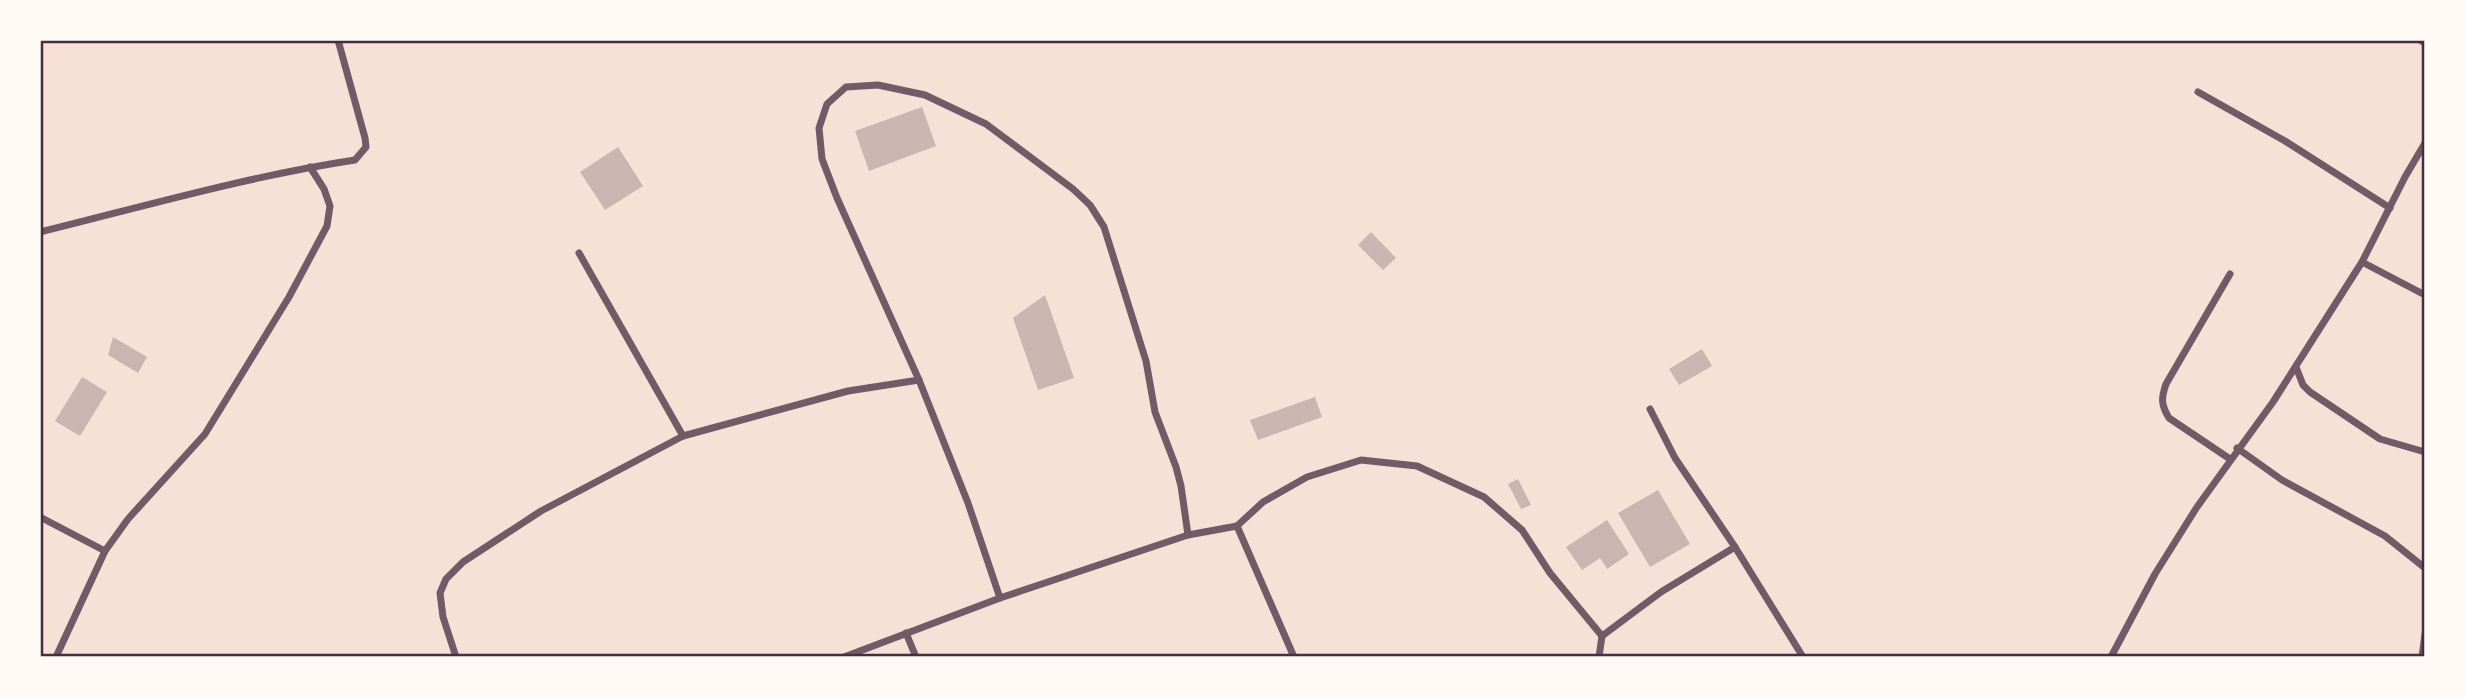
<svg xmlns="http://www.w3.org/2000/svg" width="2465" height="697" font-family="'Nunito Sans',sans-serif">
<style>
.building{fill:#ccb4b1}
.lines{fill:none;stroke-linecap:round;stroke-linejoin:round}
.minor{stroke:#755966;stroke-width:7}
.neatline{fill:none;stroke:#4a2c40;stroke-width:2.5}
</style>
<rect width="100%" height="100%" fill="#f7e1d7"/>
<g class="building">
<polygon points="922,107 936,146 869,171 855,131"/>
<polygon points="618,147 643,186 605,210 580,172"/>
<polygon points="1371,232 1396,258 1383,270 1358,245"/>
<polygon points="1045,295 1074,378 1038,390 1013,318"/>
<polygon points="113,337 147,357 138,373 108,355"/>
<polygon points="1702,349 1712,366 1679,385 1669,369"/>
<polygon points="82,377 107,392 80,436 55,421"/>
<polygon points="1315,397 1322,417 1258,440 1250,420"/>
<polygon points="1518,479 1531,505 1521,509 1508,484"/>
<polygon points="1658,490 1690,544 1650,567 1618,513"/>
<polygon points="1607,520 1629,554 1607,569 1600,558 1582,570 1566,547"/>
</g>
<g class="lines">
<g class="minor">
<polyline points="2420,40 2425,43"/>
<polyline points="2198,92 2285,141 2390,208"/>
<path d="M40,232C145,206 249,176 355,160L366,147L365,138L338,40"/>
<polyline points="579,253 683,436"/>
<polyline points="2362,262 2425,295"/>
<path d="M2230,274L2166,384C2161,398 2161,405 2169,418L2230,459"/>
<polyline points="2296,367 2303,385 2310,392 2380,439 2425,452"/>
<polyline points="1650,409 1675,458 1735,547 1803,657"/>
<polyline points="2237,448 2282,480 2385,536 2425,568"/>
<polyline points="40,517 105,551 128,519 205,434 289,297 327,226 330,206 324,189 310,167"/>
<polyline points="1237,526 1263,502 1307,477 1361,460 1417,466 1484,497 1522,530 1550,573 1602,636 1661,592 1735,547"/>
<polyline points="1000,598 1188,535 1237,526 1294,657"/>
<polyline points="906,633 916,657"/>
<polyline points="56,657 105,551"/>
<polyline points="456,657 443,617 440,593 446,579 463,562 541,511 683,436 848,391 919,380"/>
<polyline points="844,657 1000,598 968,503 919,380 837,198 822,159 819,128 827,104 846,87 878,85 925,95 986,124 1073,189 1090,205 1104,227 1146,361 1155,412 1176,467 1181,486 1188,535"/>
<polyline points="1599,657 1602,636"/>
<polyline points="2111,657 2155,574 2197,507 2273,402 2362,262 2405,177 2425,143"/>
<polyline points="2422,657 2425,634"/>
</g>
</g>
<rect width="2465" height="697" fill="none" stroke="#fffaf5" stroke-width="84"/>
<rect x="42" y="42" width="2381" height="613" class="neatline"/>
</svg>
